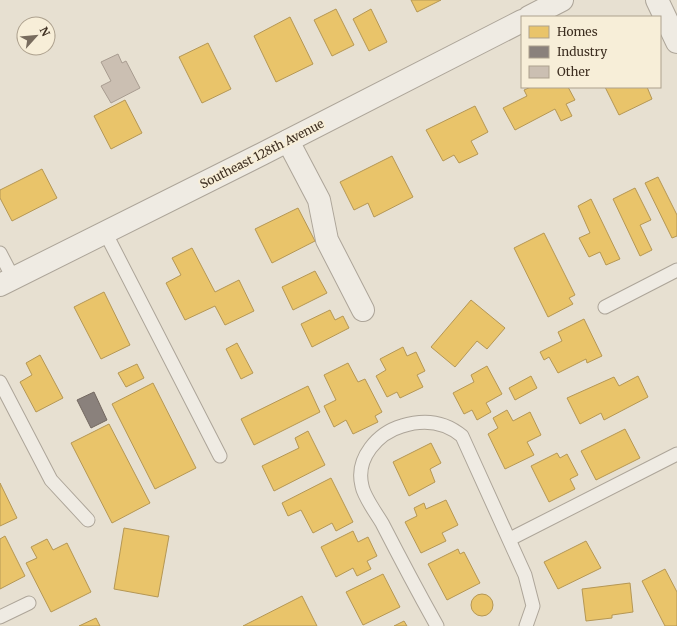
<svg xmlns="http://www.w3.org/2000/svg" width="677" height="626" font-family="Merriweather,serif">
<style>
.homes{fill:#e9c46a;stroke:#b59754}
.industry{fill:#8a817c;stroke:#736860}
.building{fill:#cbbfb2;stroke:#a89c90}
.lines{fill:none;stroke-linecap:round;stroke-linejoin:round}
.service-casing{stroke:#ada599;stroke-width:15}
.minor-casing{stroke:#ada599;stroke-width:24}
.service{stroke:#efebe3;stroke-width:13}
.minor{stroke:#efebe3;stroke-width:22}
.labels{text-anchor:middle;stroke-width:4;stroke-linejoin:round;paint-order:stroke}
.street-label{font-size:12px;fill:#3d2e20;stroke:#f7eed8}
</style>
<rect width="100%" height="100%" fill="#e7e0d1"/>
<g class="homes">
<polygon points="411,0 441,0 417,12"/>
<polygon points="336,9 354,45 332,56 314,20"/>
<polygon points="371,9 387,42 369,51 353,19"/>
<polygon points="290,17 313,64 276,82 254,36"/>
<polygon points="208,43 231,89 202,103 179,57"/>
<polygon points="531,87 568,87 575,100 566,104 572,116 561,121 555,109 515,130 503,108 527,96 524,90"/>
<polygon points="605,87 647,87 652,99 619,115"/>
<polygon points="125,100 142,133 111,149 94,116"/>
<polygon points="475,106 488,132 471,141 478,154 459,163 454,155 443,161 426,130"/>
<polygon points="392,156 413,197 374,217 368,203 354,210 340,182"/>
<polygon points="42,169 57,198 12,221 0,198 0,190"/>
<polygon points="658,177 677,215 677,236 672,238 645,183"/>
<polygon points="635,188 651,220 640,225 652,250 640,256 613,199"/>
<polygon points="591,199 620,259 606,265 600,252 589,257 579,238 590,233 578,206"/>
<polygon points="298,208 315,241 272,263 255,229"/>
<polygon points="544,233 575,295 569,298 573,304 548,317 514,248"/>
<polygon points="192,248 215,292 239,280 254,311 225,325 215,306 185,320 166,283 181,275 172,258"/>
<polygon points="315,271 327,293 293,310 282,287"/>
<polygon points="104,292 130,345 101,359 74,307"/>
<polygon points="471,300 505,328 487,349 477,341 455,367 431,347"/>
<polygon points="330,310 335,320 343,316 349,328 312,347 301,324"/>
<polygon points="584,319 602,356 587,363 586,359 558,373 549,357 544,360 540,352 562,341 558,332"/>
<polygon points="237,343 253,373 241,379 226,349"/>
<polygon points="403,347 407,356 416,352 425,371 417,375 423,387 400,398 397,392 387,397 376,376 386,370 380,359"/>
<polygon points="40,355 63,398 36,412 20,382 32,375 26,363"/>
<polygon points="348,363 358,382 365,379 382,412 375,416 378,422 353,434 346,420 334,427 324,406 336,400 324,375"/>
<polygon points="137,364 144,378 126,387 118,373"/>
<polygon points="487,366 502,394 486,403 491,412 477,420 472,410 464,414 453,393 474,382 471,375"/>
<polygon points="531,376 537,388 515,400 509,388"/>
<polygon points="638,376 648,397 604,420 601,413 580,424 567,398 614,377 619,386"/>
<polygon points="153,383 196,468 155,489 112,404"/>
<polygon points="308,386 320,412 254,445 241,419"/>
<polygon points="507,410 513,421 530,412 541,435 527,442 534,455 505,469 488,434 498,428 493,418"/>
<polygon points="109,424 150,503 112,523 71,443"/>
<polygon points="625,429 640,458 596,480 581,451"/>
<polygon points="308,431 325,465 274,491 262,466 299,448 295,438"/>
<polygon points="431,443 441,463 430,469 435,482 409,496 393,462"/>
<polygon points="557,453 560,458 567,454 578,475 570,479 575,489 549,502 531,466"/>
<polygon points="331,478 353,522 336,531 332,523 313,533 301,510 288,516 282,503"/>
<polygon points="0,483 17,518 0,526"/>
<polygon points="446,500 458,525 442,533 446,541 421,553 405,522 417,516 414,508 424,503 426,509"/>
<polygon points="124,528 169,536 158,597 114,589"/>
<polygon points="353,531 358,542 368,537 377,556 367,561 371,569 357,576 353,568 336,577 321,547"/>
<polygon points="5,536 25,576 0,589 0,539"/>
<polygon points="47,539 53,550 67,543 91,592 51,612 26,563 37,558 31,547"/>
<polygon points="586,541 601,568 558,589 544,562"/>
<polygon points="458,549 460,554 464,552 480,583 447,600 428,564"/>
<polygon points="665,569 677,592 677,626 665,626 642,581"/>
<polygon points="383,574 400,607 363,625 346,592"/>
<polygon points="630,583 633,612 612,615 612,618 586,621 582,589"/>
<circle cx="482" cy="605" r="11"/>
<polygon points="302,596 317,626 243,626"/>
<polygon points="96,618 100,626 79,626"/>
<polygon points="404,621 407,626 394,626"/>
</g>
<polygon class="industry" points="94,392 107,420 91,428 77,400"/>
<polygon class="building" points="118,54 122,63 126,61 140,88 111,103 101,86 111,81 101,62"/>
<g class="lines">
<g class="service-casing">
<g id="service">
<polyline points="105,232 220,456"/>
<polyline points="0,253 13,278"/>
<polyline points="605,307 677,270"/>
<polyline points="0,382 51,480 88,520"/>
<polyline points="510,539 677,454"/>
<polyline points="0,617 29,603"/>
<path d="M437,626C418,592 400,558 382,523C376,513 364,497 362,486C355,458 378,433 402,426C424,419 444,421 462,436L525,575L533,606L526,626"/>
</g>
</g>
<g class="minor-casing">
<g id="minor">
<polyline points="657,0 677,42"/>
<polyline points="529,17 562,0"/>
<polyline points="288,141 319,200 327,240 363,310"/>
<polyline points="0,285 262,154 522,21"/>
</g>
</g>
<use href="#service" class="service"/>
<use href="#minor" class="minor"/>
</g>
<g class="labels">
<g class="street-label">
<text transform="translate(262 154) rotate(-27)" y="4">Southeast 128th Avenue</text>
</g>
</g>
<rect x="521" y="16" width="140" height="72" fill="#f7eed8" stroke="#ada18e"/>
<rect x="529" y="26" width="20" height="12" fill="#e9c46a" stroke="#ada18e"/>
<text x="557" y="36" font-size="12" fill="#3d2e20">Homes</text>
<rect x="529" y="46" width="20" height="12" fill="#8a817c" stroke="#ada18e"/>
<text x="557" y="56" font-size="12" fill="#3d2e20">Industry</text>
<rect x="529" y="66" width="20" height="12" fill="#cbbfb2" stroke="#ada18e"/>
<text x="557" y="76" font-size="12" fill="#3d2e20">Other</text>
<g transform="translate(36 36) rotate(63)"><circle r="19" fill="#f7eed8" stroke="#ada18e"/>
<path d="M0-3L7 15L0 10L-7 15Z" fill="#786c5e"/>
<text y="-6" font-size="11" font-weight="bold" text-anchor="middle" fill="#3d2e20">N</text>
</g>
</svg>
